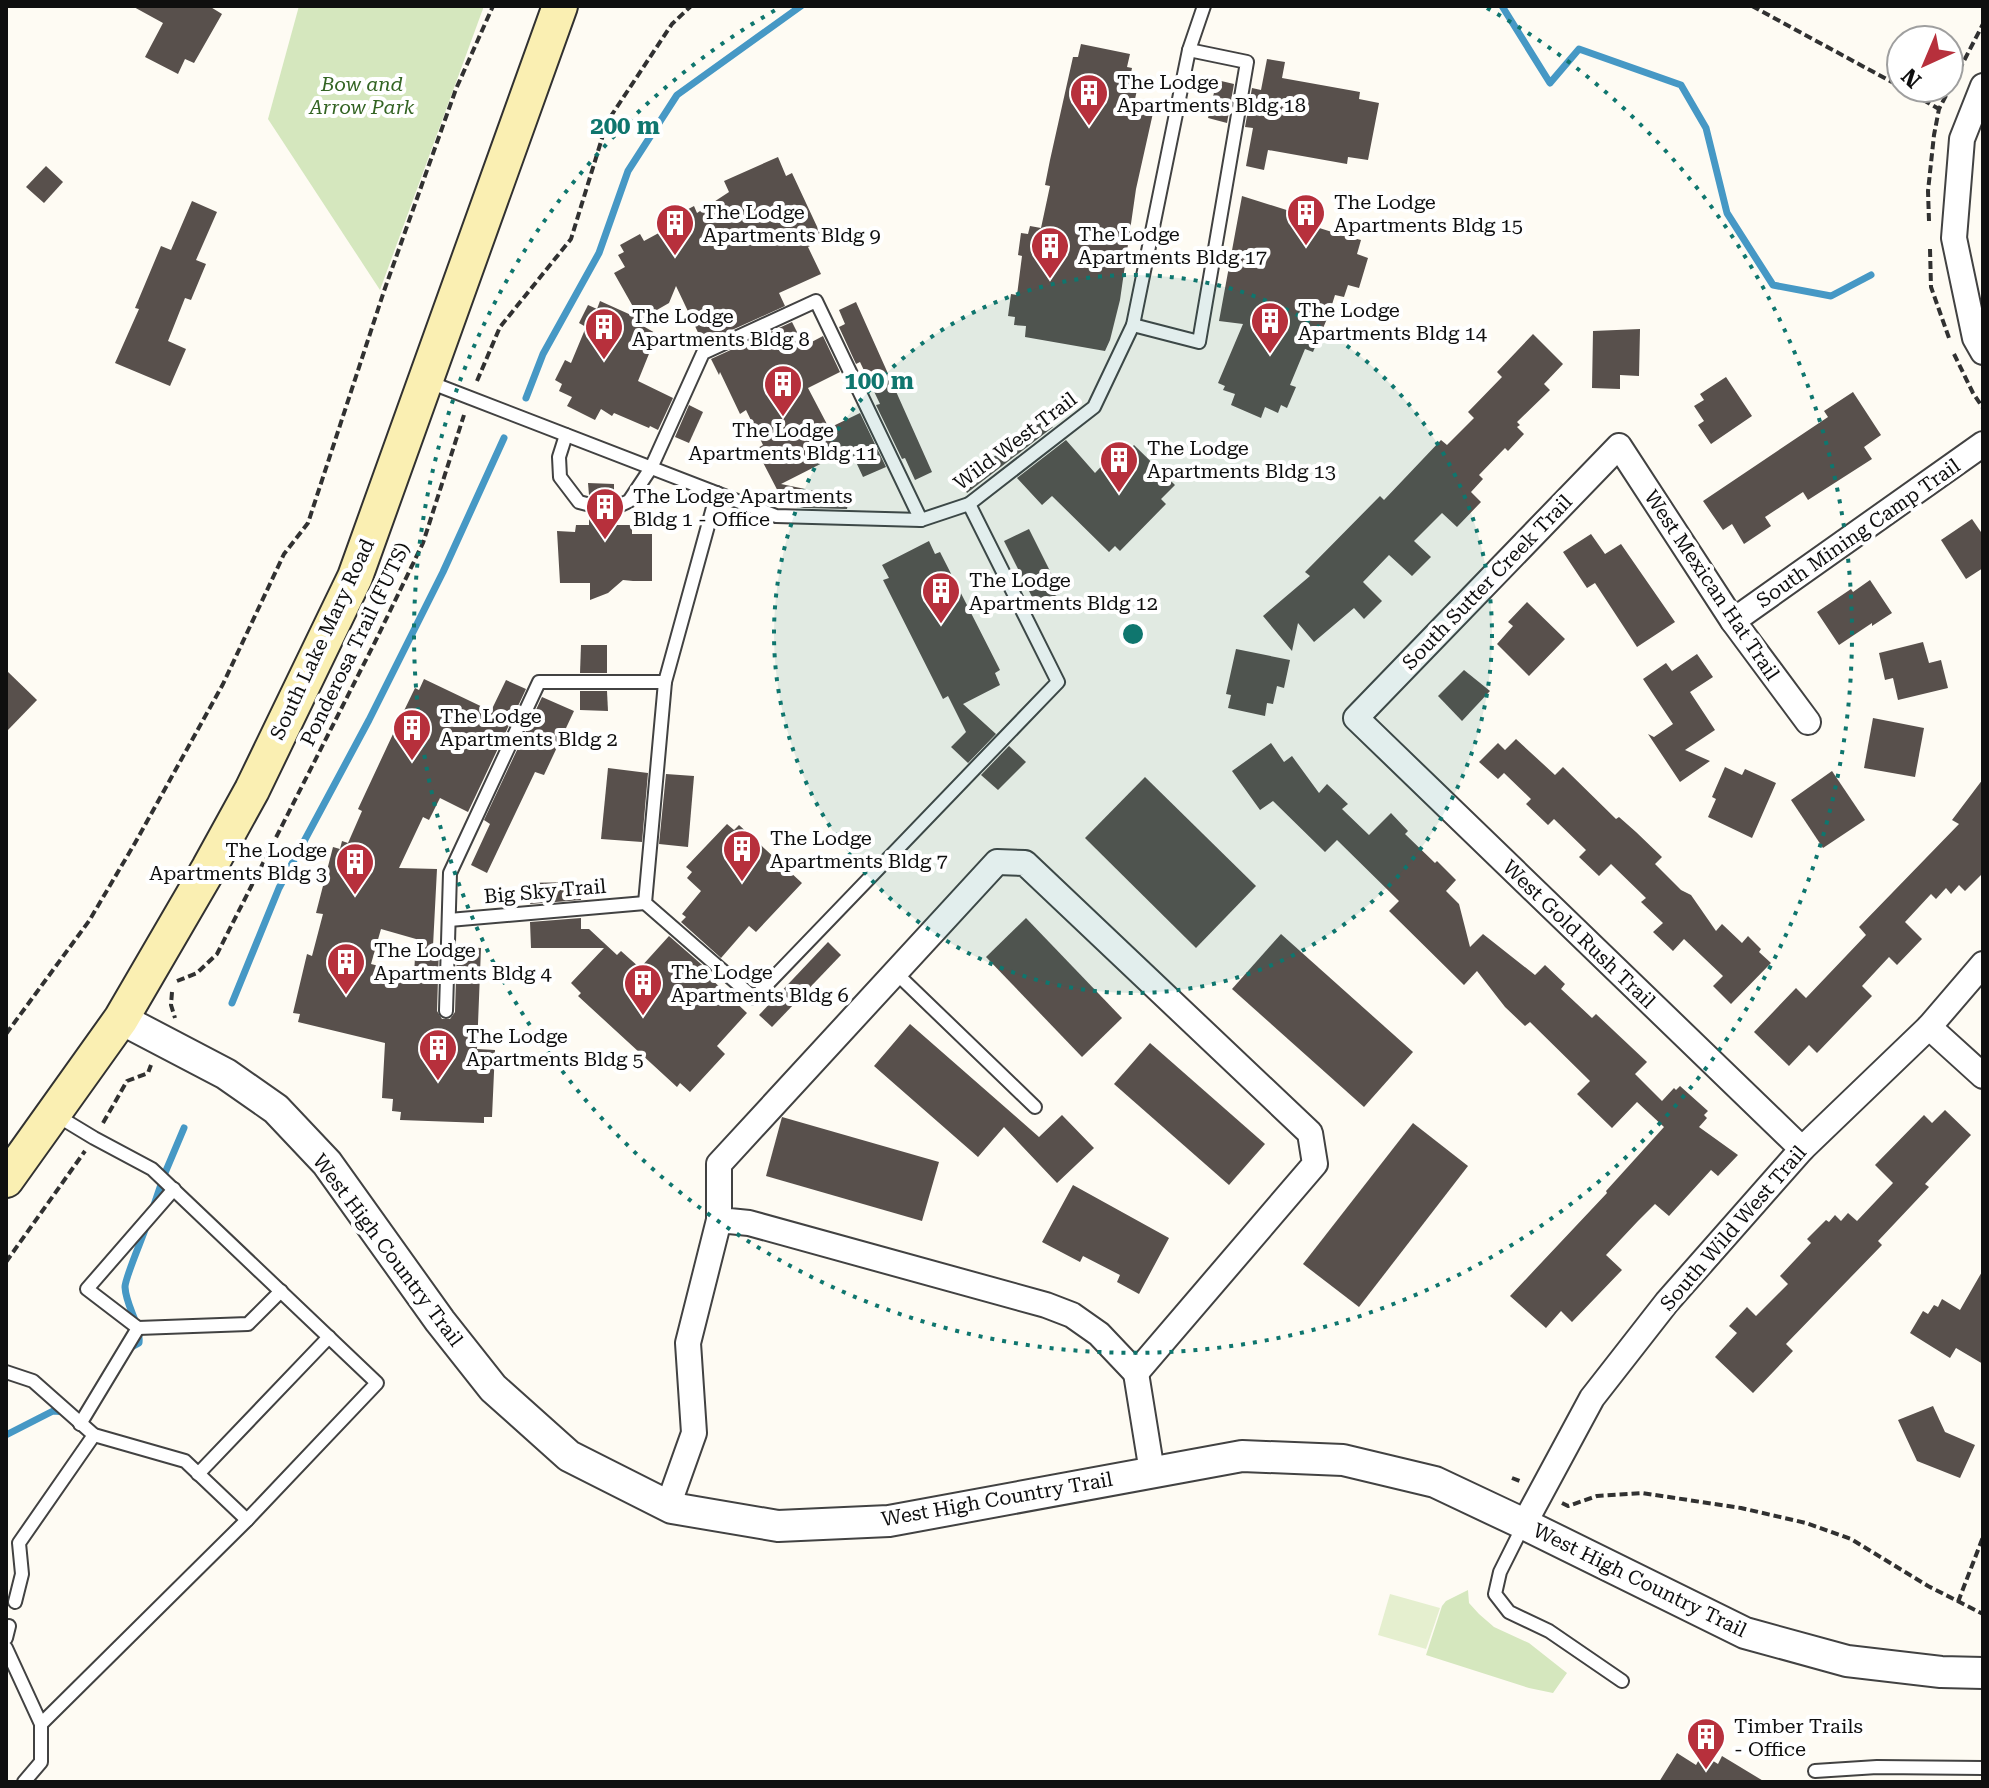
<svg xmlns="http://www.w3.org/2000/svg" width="1989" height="1788" font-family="'Roboto Serif',serif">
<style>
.green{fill:#d5e7be}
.pitch{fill:#e5efcf}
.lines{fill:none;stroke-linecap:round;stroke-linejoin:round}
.stream{stroke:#4698c5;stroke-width:7}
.building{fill:#58504c;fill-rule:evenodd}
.service-casing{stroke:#424242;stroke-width:16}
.minor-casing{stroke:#424242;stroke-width:28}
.tertiary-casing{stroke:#424242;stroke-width:34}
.secondary-casing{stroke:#313131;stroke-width:38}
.path{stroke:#313131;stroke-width:4;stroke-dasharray:8 4;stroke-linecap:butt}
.service{stroke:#fff;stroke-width:12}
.minor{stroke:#fff;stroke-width:24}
.tertiary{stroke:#fff;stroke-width:30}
.secondary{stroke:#faefb2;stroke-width:34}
.ring{fill:none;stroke:#0f766e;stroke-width:4;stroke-dasharray:4 8}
.labels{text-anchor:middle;stroke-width:8;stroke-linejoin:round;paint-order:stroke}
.poi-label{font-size:20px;fill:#0f0f0f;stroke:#fff;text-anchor:start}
.park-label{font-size:20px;font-style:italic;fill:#336423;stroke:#fff}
.street-label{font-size:20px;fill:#0f0f0f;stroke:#fff}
.centre{fill:#0f766e;stroke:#fff;stroke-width:4}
.ring-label{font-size:24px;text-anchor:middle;font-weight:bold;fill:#0f766e;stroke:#fff;stroke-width:8;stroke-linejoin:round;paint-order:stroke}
</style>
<rect width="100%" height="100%" fill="#fefbf3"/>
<g class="green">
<polygon points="299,6 484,6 380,290 268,119"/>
<polygon points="1468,1590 1469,1603 1479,1614 1494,1627 1529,1643 1567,1673 1553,1693 1529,1688 1426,1655 1442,1606 1446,1601"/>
</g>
<polygon class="pitch" points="1390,1594 1440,1608 1426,1649 1378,1635"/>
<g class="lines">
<g class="stream">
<polyline points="1502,6 1550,83 1579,49 1681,85 1706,128 1727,213 1773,285 1831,296 1871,275"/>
<polyline points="526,398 543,354 599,253 628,171 677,95 801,6"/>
<polyline points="232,1003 279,888 369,720 443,572 504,438"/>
<polyline points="153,1208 165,1173 184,1128"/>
<path d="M128,1349L139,1343C141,1324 126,1307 125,1287C125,1278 142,1239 146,1227"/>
<polyline points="6,1435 53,1411 67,1412"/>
</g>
</g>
<g class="building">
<polygon points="132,6 209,6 222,14 194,63 185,59 178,74 145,57 163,23"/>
<polygon points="1081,44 1130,54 1127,67 1132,68 1128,88 1137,90 1133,108 1153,113 1136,189 1120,300 1110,340 1105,351 1025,337 1026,326 1014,325 1015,317 1008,316 1011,294 1017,295 1022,256 1018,255 1021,233 1028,234 1030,226 1041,228 1050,186 1045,185 1050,160 1073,57 1078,57"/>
<polygon points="1267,59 1285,62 1282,78 1360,92 1359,99 1379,103 1368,160 1348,157 1347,164 1268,150 1264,170 1246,166 1253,128 1245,127 1252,88 1261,90"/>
<polygon points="1217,80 1234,84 1227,123 1208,118"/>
<polygon points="778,157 786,176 792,173 820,233 813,236 816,243 808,247 821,274 779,293 785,306 703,343 676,286 669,303 636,322 657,334 638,381 673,398 658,430 650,426 649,428 614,413 612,416 601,409 595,420 567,406 572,397 559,391 562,384 555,380 565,360 571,363 586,327 579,323 588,305 597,309 600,301 640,319 614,273 625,267 618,255 624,252 620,245 640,234 644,241 679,222 675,216 694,206 697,213 729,192 724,181"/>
<polygon points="46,166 63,182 44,203 26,187"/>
<polygon points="1242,196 1296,213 1294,220 1332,232 1334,225 1354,231 1353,238 1361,240 1357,254 1368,258 1359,288 1348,285 1344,297 1335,295 1329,314 1313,352 1305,349 1290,385 1296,387 1287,408 1281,405 1278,413 1265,407 1261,418 1231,405 1235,394 1223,390 1225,386 1218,383 1243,324 1219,321"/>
<polygon points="192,201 217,212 196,260 206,264 191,300 185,298 168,341 186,349 170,386 115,363 139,309 135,308 161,246 171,250"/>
<polygon points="856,302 932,472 915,480 905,458 902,459 876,405 880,404 860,362 856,364 839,327 845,324 839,310"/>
<polygon points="792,322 804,346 823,336 840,372 808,388 829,428 860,413 886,467 863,477 850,449 781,484 849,498 847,509 804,508 784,503 756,449 763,445 746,410 740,414 720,372 719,375 711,359"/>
<polygon points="1640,329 1639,376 1620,375 1620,389 1592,388 1593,331"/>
<polygon points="1533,334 1563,364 1544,384 1550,390 1517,422 1520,425 1517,427 1524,434 1508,451 1505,448 1479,475 1483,479 1471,492 1481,502 1457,527 1442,513 1414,541 1431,557 1412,576 1389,555 1363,582 1382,601 1364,619 1354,608 1314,642 1298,623 1292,651 1263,616 1310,576 1305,572 1380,496 1384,500 1441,440 1447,445 1474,418 1468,412 1502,377 1497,372"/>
<polygon points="1726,377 1752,416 1711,444 1698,425 1704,421 1694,406 1704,400 1700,394"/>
<polygon points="1853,392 1881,435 1864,447 1872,459 1808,500 1803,492 1765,517 1771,526 1744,544 1732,524 1723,530 1703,501 1828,417 1824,411"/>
<polygon points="689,405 703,412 689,443 675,437"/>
<polygon points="1043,416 1053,427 967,493 958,477 1019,442"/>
<polygon points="1066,440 1095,473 1115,452 1121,458 1134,445 1175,485 1161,499 1166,504 1120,551 1115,546 1109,552 1052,496 1042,505 1017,478"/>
<polygon points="588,483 614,484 614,498 609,500 589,495"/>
<polygon points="589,514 608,519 615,518 615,525 632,525 632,534 652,534 652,581 633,581 623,580 608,593 590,600 590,583 560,583 557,531 575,532 576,525 589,525"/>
<polygon points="1972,519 1983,535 1983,568 1966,579 1941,540"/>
<polygon points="1029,529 1061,593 1036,605 1004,541"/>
<polygon points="1591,534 1605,554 1621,544 1675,622 1637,647 1595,583 1587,588 1563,552"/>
<polygon points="929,541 935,554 940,552 1000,670 995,673 1000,685 963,704 996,734 968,763 951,747 966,732 948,696 943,699 883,580 889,578 882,565"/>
<polygon points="1870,580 1892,613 1872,626 1872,623 1839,645 1817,612 1851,589 1853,592"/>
<polygon points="1527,602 1565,639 1529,676 1497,644 1513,626 1508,622"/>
<polygon points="1923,642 1929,663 1941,660 1948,688 1898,700 1893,678 1885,680 1879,653"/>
<polygon points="581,645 607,645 607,673 580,673"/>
<polygon points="1236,649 1290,660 1284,688 1277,686 1273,704 1267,703 1265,716 1228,708 1231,695 1226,694"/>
<polygon points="1697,654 1713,677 1690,692 1715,730 1685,750 1710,761 1680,782 1648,734 1654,737 1673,724 1643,679 1666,663 1672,671"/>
<polygon points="6,670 37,700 6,732"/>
<polygon points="1464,670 1490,691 1462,721 1438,696"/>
<path d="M424,679L491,711L506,680L526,689L468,812L440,798L429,820L423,817L399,868L437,869L433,946H439L437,1011L442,1019H450L455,1012L457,947L481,948L477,1049L495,1050L492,1117H484V1123L400,1120L401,1112L392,1111L393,1099L382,1098L385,1043L298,1022L300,1014L293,1013L307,954L312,956L323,914L316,913L333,847L340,849L342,841L348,843L362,811L358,809L400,719L415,688L419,690ZM381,929L416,939L414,975L371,964Z"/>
<polygon points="580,691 607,691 608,711 580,710"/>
<polygon points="542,697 574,711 544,775 535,772 487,873 471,865 490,824 484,820"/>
<polygon points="1873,718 1924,728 1915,777 1864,768"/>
<polygon points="1516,739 1555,775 1563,767 1616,819 1619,817 1636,832 1662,857 1655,864 1681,890 1691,895 1716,931 1722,924 1742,943 1748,936 1761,949 1759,952 1771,963 1731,1004 1713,986 1723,976 1684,939 1673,951 1653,932 1663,923 1641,902 1646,898 1611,864 1599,876 1579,857 1586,850 1554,819 1548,825 1526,804 1531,799 1504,773 1498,779 1479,762 1498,743 1505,750"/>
<polygon points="1271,743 1284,762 1292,756 1319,793 1327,784 1348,804 1342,809 1369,835 1391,813 1408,831 1405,834 1435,863 1437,861 1456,880 1446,891 1459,904 1470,947 1483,934 1535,975 1545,965 1565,984 1561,989 1592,1018 1596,1014 1647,1062 1635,1074 1662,1101 1674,1088 1676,1090 1680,1086 1708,1111 1704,1115 1707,1118 1699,1127 1738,1155 1718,1176 1711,1170 1669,1216 1655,1204 1638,1221 1606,1255 1622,1270 1572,1322 1561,1311 1546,1328 1510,1296 1607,1193 1606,1191 1664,1127 1637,1102 1612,1128 1577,1094 1590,1081 1530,1022 1525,1026 1505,1007 1477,971 1464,985 1389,911 1399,901 1337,840 1325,852 1273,801 1260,810 1232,771"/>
<polygon points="1009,746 1026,762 998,790 981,775"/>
<polygon points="1725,767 1742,775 1745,769 1776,783 1752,838 1708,817 1716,799 1712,797"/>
<polygon points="608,768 648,773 642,842 601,839"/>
<polygon points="1832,771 1865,820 1823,848 1791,800"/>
<polygon points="666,774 694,776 688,847 659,844"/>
<polygon points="1145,777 1256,886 1196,948 1085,838"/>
<polygon points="1983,779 1983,873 1965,891 1959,885 1951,894 1946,888 1936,899 1931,894 1905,922 1922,939 1897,965 1889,957 1862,986 1872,996 1817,1053 1809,1045 1789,1066 1754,1032 1796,988 1806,998 1866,935 1859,927 1959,824 1952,820"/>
<polygon points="727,824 734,830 739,825 802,883 756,932 749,926 721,958 681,922 686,917 682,914 701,891 687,878 692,872 686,867"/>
<polygon points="580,882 581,900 530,904 530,901 521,901 521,883"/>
<polygon points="581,918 581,929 589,929 617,955 621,951 640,968 669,936 709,971 706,974 747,1013 717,1046 725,1054 690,1092 680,1083 677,1087 578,996 581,993 571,983 604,948 531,948 530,922"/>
<polygon points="1026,918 1122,1018 1082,1057 986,957"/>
<polygon points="1281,934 1413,1052 1364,1107 1232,989"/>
<polygon points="828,942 841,955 772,1027 759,1015"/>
<polygon points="910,1024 1039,1137 1062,1115 1094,1148 1057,1183 1004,1127 978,1157 874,1066"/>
<polygon points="1150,1043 1265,1144 1229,1185 1114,1084"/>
<polygon points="1945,1110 1971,1135 1925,1184 1929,1187 1878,1241 1882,1245 1786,1344 1793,1351 1753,1393 1715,1357 1737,1333 1729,1326 1747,1307 1756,1316 1788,1284 1780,1276 1811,1243 1807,1239 1826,1220 1829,1222 1835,1215 1841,1221 1848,1213 1857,1221 1893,1183 1875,1165 1924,1115 1932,1123"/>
<polygon points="782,1117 939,1162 922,1221 766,1176"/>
<polygon points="1413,1123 1468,1166 1359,1307 1303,1264"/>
<polygon points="1073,1185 1169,1238 1139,1294 1117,1282 1120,1275 1083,1256 1080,1262 1042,1242"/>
<polygon points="1983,1270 1983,1364 1956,1348 1950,1358 1910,1333 1923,1311 1928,1314 1934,1305 1938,1307 1942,1299 1960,1310"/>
<polygon points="1933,1406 1945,1432 1975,1445 1960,1478 1917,1461 1898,1420"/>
<polygon points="1677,1753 1696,1765 1702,1754 1718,1764 1722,1756 1765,1782 1659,1782"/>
</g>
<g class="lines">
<g class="service-casing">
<g id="service">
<polyline points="1133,325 1199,342 1247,62 1189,50"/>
<polyline points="429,382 776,516 921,520 969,504 1094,407 1133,325 1189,50 1204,6"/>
<polyline points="566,435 559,457 560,477 579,502 610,510 629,501 651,468 703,353 816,301 921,520"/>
<polyline points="717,493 665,682 645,903 754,998 1058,682 969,504"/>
<polyline points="449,920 645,903"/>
<polyline points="896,973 1035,1107"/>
<polyline points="446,1011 450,873 539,682 665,682"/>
<polyline points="174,1189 87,1289 138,1328 248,1324 281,1291"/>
<polyline points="6,1372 33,1381 94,1435 185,1461 247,1520 377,1383 152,1169 94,1138 56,1115"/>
<polyline points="80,1424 138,1328"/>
<polyline points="198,1474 329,1337"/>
<polyline points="1524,1524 1500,1572 1495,1594 1509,1612 1549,1631 1622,1681"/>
<polyline points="15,1602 22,1574 19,1543 94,1435"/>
<polyline points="6,1638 9,1626"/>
<polyline points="6,1648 41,1724 247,1520"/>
<polyline points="1815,1771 1877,1767 1983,1768"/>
<polyline points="24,1782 41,1762 41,1724"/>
</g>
</g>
<g class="minor-casing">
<g id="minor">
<polyline points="1983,86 1962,139 1954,238 1975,338 1983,352"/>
<polyline points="1733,621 1983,444"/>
<polyline points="1929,1027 1983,1076"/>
<polyline points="1802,1149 1356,718 1619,446 1733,621 1808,722"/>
<polyline points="1136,1373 1152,1472"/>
<polyline points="668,1506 694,1433 688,1343 719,1220 719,1164 997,862 1025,863 1310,1133 1315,1164 1136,1373 1099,1334 1072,1315 1046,1305 749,1223 719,1220"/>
<polyline points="1524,1524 1592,1398 1667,1302 1802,1149 1929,1027 1983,964"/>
</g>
</g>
<g class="tertiary-casing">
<polyline id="tertiary" points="121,1019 226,1074 276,1109 327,1163 440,1321 493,1388 569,1456 672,1508 778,1526 889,1521 1242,1456 1343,1460 1435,1482 1524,1524 1745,1633 1847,1661 1941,1672 1983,1673"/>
</g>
<g class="secondary-casing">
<polyline id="secondary" points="6,1180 121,1019 209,868 252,790 355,577 560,6"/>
</g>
<g class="path">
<polyline points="1752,6 1901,87"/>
<polyline points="1902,88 1939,109"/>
<polyline points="1929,221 1928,191 1934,135 1939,109 1983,24"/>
<polyline points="1930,249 1931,287 1949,338"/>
<polyline points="1954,354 1973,393 1983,408"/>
<polyline points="477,381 500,327 571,239 607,122 672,24 691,6"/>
<polyline points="177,981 197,973 217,954 376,640 423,543 464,415"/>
<polyline points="172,992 171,1005 175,1018"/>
<polyline points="6,1034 89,921 135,843 223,684 284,554 308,523 384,291 456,89 493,6"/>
<polyline points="103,1123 127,1081 148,1073 151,1065"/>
<polyline points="6,1262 85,1151"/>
<polyline points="1512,1478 1522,1482"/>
<polyline points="1562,1503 1568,1506 1597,1496 1642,1493 1741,1508 1806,1523 1851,1539 1928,1586 1983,1614"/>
<polyline points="1958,1602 1983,1537"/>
</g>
<use href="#service" class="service"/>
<use href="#minor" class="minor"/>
<use href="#tertiary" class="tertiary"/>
<use href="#secondary" class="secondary"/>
</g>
<circle cx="1133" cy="634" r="359" fill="#0f766e" fill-opacity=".12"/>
<g class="ring">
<circle cx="1133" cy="634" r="359"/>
<path d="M1487 8A719 719 0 1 1 779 8"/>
</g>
<defs>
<g id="building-pin" transform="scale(2)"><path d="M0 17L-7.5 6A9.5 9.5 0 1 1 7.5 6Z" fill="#b7303c" stroke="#fff"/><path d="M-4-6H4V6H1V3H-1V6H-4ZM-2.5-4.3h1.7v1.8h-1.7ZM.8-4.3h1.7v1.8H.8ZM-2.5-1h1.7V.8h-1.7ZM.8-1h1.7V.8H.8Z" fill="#fff"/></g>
</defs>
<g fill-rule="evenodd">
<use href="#building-pin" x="1089" y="93"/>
<use href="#building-pin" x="1306" y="213"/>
<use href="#building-pin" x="675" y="223"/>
<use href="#building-pin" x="1050" y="246"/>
<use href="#building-pin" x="1270" y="321"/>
<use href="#building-pin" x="604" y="327"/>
<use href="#building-pin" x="783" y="384"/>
<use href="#building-pin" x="1119" y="460"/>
<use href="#building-pin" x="605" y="507"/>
<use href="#building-pin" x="941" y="591"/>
<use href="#building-pin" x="412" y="728"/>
<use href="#building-pin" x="742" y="849"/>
<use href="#building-pin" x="355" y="862"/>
<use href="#building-pin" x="346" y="962"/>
<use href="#building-pin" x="643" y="983"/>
<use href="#building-pin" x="438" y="1048"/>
<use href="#building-pin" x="1706" y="1737"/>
</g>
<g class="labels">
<g class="poi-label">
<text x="1117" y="89">The Lodge<tspan x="1117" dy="23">Apartments Bldg 18</tspan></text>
<text x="1334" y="209">The Lodge<tspan x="1334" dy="23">Apartments Bldg 15</tspan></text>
<text x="703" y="219">The Lodge<tspan x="703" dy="23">Apartments Bldg 9</tspan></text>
<text x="1078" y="241">The Lodge<tspan x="1078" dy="23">Apartments Bldg 17</tspan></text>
<text x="1298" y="317">The Lodge<tspan x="1298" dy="23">Apartments Bldg 14</tspan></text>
<text x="632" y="323">The Lodge<tspan x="632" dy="23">Apartments Bldg 8</tspan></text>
<text x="783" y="437" text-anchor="middle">The Lodge<tspan x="783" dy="23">Apartments Bldg 11</tspan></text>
<text x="1147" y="455">The Lodge<tspan x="1147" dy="23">Apartments Bldg 13</tspan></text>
<text x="633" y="503">The Lodge Apartments<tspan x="633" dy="23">Bldg 1 - Office</tspan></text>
<text x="969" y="587">The Lodge<tspan x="969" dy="23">Apartments Bldg 12</tspan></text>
<text x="440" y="723">The Lodge<tspan x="440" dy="23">Apartments Bldg 2</tspan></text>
<text x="770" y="845">The Lodge<tspan x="770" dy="23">Apartments Bldg 7</tspan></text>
<text x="327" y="857" text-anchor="end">The Lodge<tspan x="327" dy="23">Apartments Bldg 3</tspan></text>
<text x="374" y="957">The Lodge<tspan x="374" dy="23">Apartments Bldg 4</tspan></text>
<text x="671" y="979">The Lodge<tspan x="671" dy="23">Apartments Bldg 6</tspan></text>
<text x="466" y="1043">The Lodge<tspan x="466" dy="23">Apartments Bldg 5</tspan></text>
<text x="1734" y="1733">Timber Trails<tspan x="1734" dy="23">- Office</tspan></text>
</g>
<g class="park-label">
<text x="362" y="91">Bow and<tspan x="362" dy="23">Arrow Park</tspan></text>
</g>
<g class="street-label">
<text transform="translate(1015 441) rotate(-37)" y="7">Wild West Trail</text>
<text transform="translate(1858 533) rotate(-35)" y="7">South Mining Camp Trail</text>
<text transform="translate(1487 582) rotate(-46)" y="7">South Sutter Creek Trail</text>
<text transform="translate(1712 585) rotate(56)" y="7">West Mexican Hat Trail</text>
<text transform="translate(322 639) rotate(-65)" y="7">South Lake Mary Road</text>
<text transform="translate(355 644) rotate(-64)" y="7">Ponderosa Trail (FUTS)</text>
<text transform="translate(545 891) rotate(-5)" y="7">Big Sky Trail</text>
<text transform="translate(1579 934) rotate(44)" y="7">West Gold Rush Trail</text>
<text transform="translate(1733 1228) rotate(-49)" y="7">South Wild West Trail</text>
<text transform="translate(388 1250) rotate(53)" y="7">West High Country Trail</text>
<text transform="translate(997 1499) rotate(-10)" y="7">West High Country Trail</text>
<text transform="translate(1640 1580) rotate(26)" y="7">West High Country Trail</text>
</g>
</g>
<circle cx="1133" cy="634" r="12" class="centre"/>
<g class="ring-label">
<text x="625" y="134">200 m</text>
<text x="879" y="389">100 m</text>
</g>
<rect width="1989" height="1788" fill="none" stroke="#0f0f0f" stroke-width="16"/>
<g transform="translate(1925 64) rotate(224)"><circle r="38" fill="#ffffff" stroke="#9f9f9f" stroke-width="2"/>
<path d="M0-6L14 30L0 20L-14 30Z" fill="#b7303c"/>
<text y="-12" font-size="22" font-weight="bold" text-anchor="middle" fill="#0f0f0f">N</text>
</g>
</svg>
